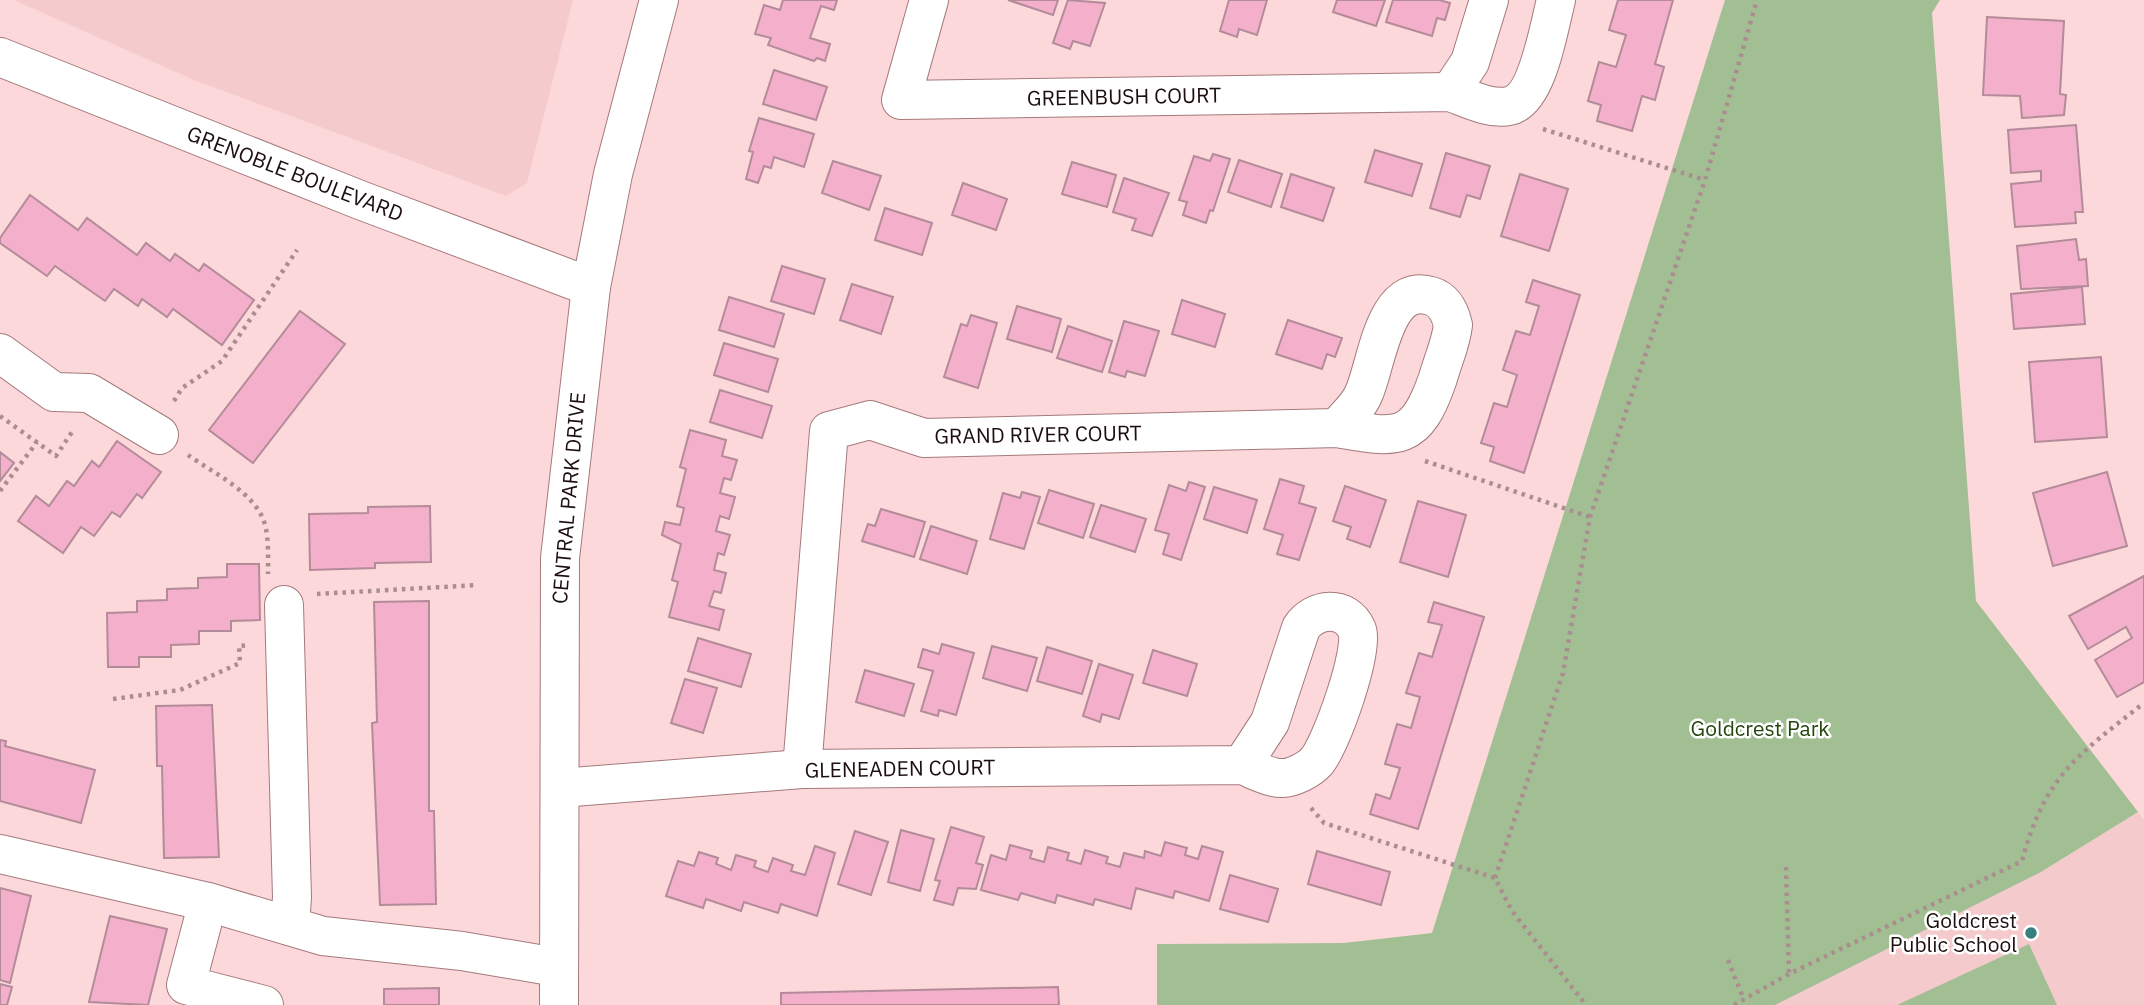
<svg xmlns="http://www.w3.org/2000/svg" width="2144" height="1005" font-family="'IBM Plex Sans',sans-serif">
<style>
.built{fill:#f5cacc}
.green{fill:#a2bf93}
.building{fill:#f4b0ca;stroke:#b38b99;stroke-width:2}
.lines{fill:none;stroke-linecap:round;stroke-linejoin:round}
.minor-casing{stroke:#a47a7c;stroke-width:40}
.path{stroke:#aa8d8e;stroke-width:4.5;stroke-dasharray:3.5 5;stroke-linecap:butt}
.minor{stroke:#fff;stroke-width:38}
.poi-dot{fill:#388080;stroke:#fff;stroke-width:2.5}
.labels{text-anchor:middle;stroke-width:5;stroke-linejoin:round;paint-order:stroke}
.street-label{font-size:21px;fill:#1d0e0f;stroke:#fff}
.park-label{font-size:21px;fill:#23440a;stroke:#fff}
.poi-label{font-size:21px;fill:#1d0e0f;stroke:#fff;text-anchor:end}
</style>
<rect width="100%" height="100%" fill="#fdd8da"/>
<g class="built">
<polygon points="14,0 573,0 527,183 506,196 194,80"/>
<polygon points="2138,812 2144,820 2144,1005 1775,1005 2041,872"/>
</g>
<g class="green">
<polygon points="1725,0 1940,0 1932,13 1976,601 2138,812 2041,872 1775,1005 1157,1005 1157,944 1344,943 1432,933"/>
<polygon points="2029,944 2057,1005 1897,1005"/>
</g>
<g class="building">
<polygon points="783,0 837,0 834,10 821,6 810,38 830,44 825,61 817,58 814,61 768,45 771,38 755,34 764,5 780,10"/>
<polygon points="1008,0 1058,0 1053,15"/>
<polygon points="1068,0 1105,3 1090,46 1073,41 1070,49 1053,43"/>
<polygon points="1229,0 1267,0 1257,35 1239,29 1237,37 1220,31"/>
<polygon points="1337,0 1385,0 1376,26 1333,12"/>
<polygon points="1393,0 1439,0 1450,3 1445,20 1437,18 1432,36 1386,22"/>
<polygon points="1618,0 1673,0 1655,64 1664,67 1655,100 1642,96 1632,131 1597,121 1601,105 1588,101 1599,62 1616,67 1626,35 1609,30"/>
<polygon points="1987,17 2064,21 2060,94 2066,95 2064,115 2022,118 2020,96 1983,95"/>
<polygon points="774,70 827,87 816,120 763,104"/>
<polygon points="759,118 814,134 804,167 774,157 771,168 764,166 758,183 746,179 753,152 749,151"/>
<polygon points="2076,125 2083,212 2075,212 2076,223 2015,227 2011,184 2041,181 2041,171 2011,173 2008,130"/>
<polygon points="1375,150 1422,164 1412,196 1365,182"/>
<polygon points="1446,153 1490,166 1480,199 1467,195 1460,217 1430,208"/>
<polygon points="1213,154 1230,159 1213,211 1210,210 1206,223 1183,215 1187,202 1179,200 1194,156 1210,161"/>
<polygon points="1239,160 1282,174 1271,207 1228,192"/>
<polygon points="833,161 881,176 869,210 822,193"/>
<polygon points="1072,162 1116,175 1107,207 1062,194"/>
<polygon points="1291,174 1334,188 1323,221 1281,207"/>
<polygon points="1520,174 1568,189 1549,251 1501,236"/>
<polygon points="1124,178 1169,193 1152,236 1132,230 1136,219 1113,212"/>
<polygon points="963,183 1007,199 996,230 952,215"/>
<polygon points="30,195 78,230 87,218 137,255 146,243 170,261 175,254 199,271 204,264 254,300 222,345 173,309 167,317 142,299 138,306 114,289 105,301 55,266 47,276 0,243 0,238"/>
<polygon points="885,208 932,223 922,255 875,240"/>
<polygon points="2076,239 2079,260 2086,259 2088,286 2021,289 2017,246"/>
<polygon points="782,266 825,279 814,314 771,301"/>
<polygon points="1533,280 1580,295 1524,473 1490,461 1494,447 1481,443 1494,403 1507,407 1517,375 1503,370 1516,331 1530,335 1539,306 1526,302"/>
<polygon points="852,284 893,297 881,334 840,320"/>
<polygon points="2082,287 2085,324 2014,329 2011,294"/>
<polygon points="729,297 784,314 774,347 719,330"/>
<polygon points="1182,300 1225,314 1215,347 1172,334"/>
<polygon points="1017,306 1061,319 1052,352 1007,339"/>
<polygon points="300,311 345,344 253,463 209,430"/>
<polygon points="971,315 997,323 978,388 944,377 961,324 967,326"/>
<polygon points="1288,320 1342,338 1335,357 1327,354 1322,369 1276,354"/>
<polygon points="1124,321 1159,331 1145,376 1127,371 1125,377 1109,372"/>
<polygon points="1068,326 1112,341 1102,372 1057,358"/>
<polygon points="724,343 778,359 768,392 714,375"/>
<polygon points="2101,357 2107,437 2035,442 2029,362"/>
<polygon points="720,390 772,406 762,438 710,422"/>
<polygon points="690,430 726,440 722,456 737,460 731,480 724,478 720,493 735,497 729,519 720,516 716,531 730,535 724,555 718,553 714,570 726,573 721,593 714,591 709,606 724,610 719,630 669,617 678,582 672,580 681,544 662,535 665,522 680,525 684,508 677,506 686,469 680,467"/>
<polygon points="117,441 161,472 142,498 137,494 120,517 112,512 94,536 81,527 63,553 18,521 36,496 49,506 67,481 74,486 92,461 99,467"/>
<polygon points="0,452 14,463 0,481"/>
<polygon points="2107,472 2127,546 2053,566 2033,493"/>
<polygon points="1280,479 1304,486 1299,503 1316,508 1299,560 1277,554 1283,535 1264,529"/>
<polygon points="1189,482 1205,487 1181,560 1163,554 1169,534 1155,530 1169,485 1186,491"/>
<polygon points="1345,486 1386,500 1370,547 1347,539 1351,527 1333,521"/>
<polygon points="1214,487 1257,500 1247,533 1204,519"/>
<polygon points="1049,490 1094,504 1083,538 1038,523"/>
<polygon points="1022,492 1040,497 1024,549 990,539 1003,493 1020,498"/>
<polygon points="1418,501 1466,515 1448,577 1400,562"/>
<polygon points="1101,505 1146,519 1135,552 1090,537"/>
<polygon points="430,506 431,562 375,563 375,568 310,570 309,514 368,513 368,507"/>
<polygon points="881,509 925,522 914,557 862,541 868,524 875,526"/>
<polygon points="931,526 977,541 967,574 920,559"/>
<polygon points="227,564 259,564 260,620 231,621 231,631 199,631 199,644 171,645 171,657 139,657 139,667 108,667 107,613 137,612 137,601 167,600 167,589 198,588 198,578 227,577"/>
<polygon points="2144,576 2144,682 2117,697 2095,660 2132,638 2126,627 2088,649 2069,616"/>
<polygon points="429,601 429,811 434,811 436,904 380,905 372,723 377,722 374,602"/>
<polygon points="1434,602 1484,617 1418,829 1370,814 1376,794 1390,799 1400,768 1385,764 1397,724 1411,728 1420,697 1406,693 1419,653 1432,657 1442,625 1428,622"/>
<polygon points="698,638 751,654 741,687 688,671"/>
<polygon points="942,644 974,653 956,715 939,710 938,716 921,711 933,671 918,667 923,649 939,654"/>
<polygon points="992,646 1037,658 1027,691 983,678"/>
<polygon points="1047,647 1092,661 1082,694 1037,681"/>
<polygon points="1153,650 1197,664 1187,696 1143,683"/>
<polygon points="1099,664 1133,675 1119,719 1102,714 1100,722 1083,716"/>
<polygon points="865,670 914,684 904,716 856,702"/>
<polygon points="685,679 717,688 703,733 671,723"/>
<polygon points="212,705 219,857 164,858 162,766 157,766 156,706"/>
<polygon points="0,740 6,741 5,746 95,770 81,823 0,801"/>
<polygon points="951,827 984,837 976,863 983,865 976,889 958,888 953,905 934,900 940,881 935,880"/>
<polygon points="901,830 934,839 920,891 888,882"/>
<polygon points="855,831 888,842 871,895 838,884"/>
<polygon points="1165,842 1187,848 1185,855 1198,859 1202,846 1223,852 1209,901 1175,891 1173,898 1136,888 1131,909 1095,899 1093,905 1057,895 1055,903 1021,893 1018,900 981,890 991,855 1006,860 1010,845 1032,851 1030,858 1044,862 1048,847 1069,853 1067,860 1081,864 1085,850 1108,857 1106,863 1120,867 1124,853 1144,858 1145,851 1161,856"/>
<polygon points="815,846 835,853 817,916 781,904 778,913 744,902 741,911 706,899 703,908 666,896 678,861 694,866 699,852 718,858 716,864 731,870 736,855 756,861 754,867 768,872 773,858 793,865 791,871 805,875"/>
<polygon points="1317,851 1390,872 1381,905 1308,884"/>
<polygon points="1230,875 1278,889 1268,922 1220,909"/>
<polygon points="0,888 31,896 10,983 0,980"/>
<polygon points="110,916 167,929 148,1005 89,1002"/>
<polygon points="0,984 12,987 7,1005 0,1005"/>
<polygon points="1058,987 1059,1005 781,1005 781,993"/>
<polygon points="439,988 439,1005 384,1005 384,989"/>
</g>
<g class="lines">
<g class="minor-casing">
<g id="minor">
<path d="M929,0L901,100L1450,92C1467,98 1490,110 1509,106C1538,100 1549,26 1556,0"/>
<polyline points="0,57 360,200 591,287"/>
<polyline points="1450,92 1470,62 1489,0"/>
<polyline points="0,353 54,392 89,393 159,435"/>
<polyline points="284,605 292,897 290,926"/>
<path d="M802,769L829,431L870,420L924,438L1337,428C1399,439 1416,442 1438,378C1443,360 1451,343 1453,325C1450,312 1444,300 1431,296C1384,281 1377,364 1364,393C1359,406 1346,417 1337,428"/>
<path d="M560,788L802,769L1242,765C1253,769 1271,779 1283,778C1293,778 1310,769 1316,762C1331,746 1365,648 1357,630C1346,604 1314,608 1301,628L1270,722L1242,765"/>
<polyline points="0,854 208,902 323,936 462,951 556,967"/>
<polyline points="208,902 186,985 264,1005"/>
<polyline points="559,1005 560,558 591,287 613,174 659,0"/>
</g>
</g>
<g class="path">
<polyline points="1543,129 1705,180"/>
<polyline points="174,401 182,388 222,361 297,250"/>
<polyline points="0,416 56,456 74,429"/>
<path d="M188,455C213,473 257,493 265,525C269,540 268,559 268,574"/>
<polyline points="1425,461 1590,517"/>
<polyline points="0,491 37,442"/>
<polyline points="317,594 478,585"/>
<polyline points="113,699 180,690 240,663 239,646 249,645"/>
<polyline points="1311,808 1324,823 1495,878 1512,911 1586,1005"/>
<polyline points="1786,867 1789,974"/>
<polyline points="1495,878 1563,673 1590,517 1705,180 1757,0"/>
<polyline points="1728,960 1744,1000"/>
<path d="M1734,1005L1789,974L2022,861C2045,775 2078,755 2144,703"/>
</g>
<use href="#minor" class="minor"/>
</g>
<circle class="poi-dot" cx="2031" cy="933" r="7"/>
<g class="labels">
<g class="street-label">
<text transform="translate(1124 97) rotate(-1)" y="7">GREENBUSH COURT</text>
<text transform="translate(295 174) rotate(21)" y="7">GRENOBLE BOULEVARD</text>
<text transform="translate(1038 435) rotate(-1)" y="7">GRAND RIVER COURT</text>
<text transform="translate(569 498) rotate(-85)" y="7">CENTRAL PARK DRIVE</text>
<text transform="translate(900 769) rotate(-1)" y="7">GLENEADEN COURT</text>
</g>
<g class="park-label">
<text x="1760" y="736">Goldcrest Park</text>
</g>
<g class="poi-label">
<text x="2017" y="928">Goldcrest<tspan x="2017" dy="24">Public School</tspan></text>
</g>
</g>
</svg>
